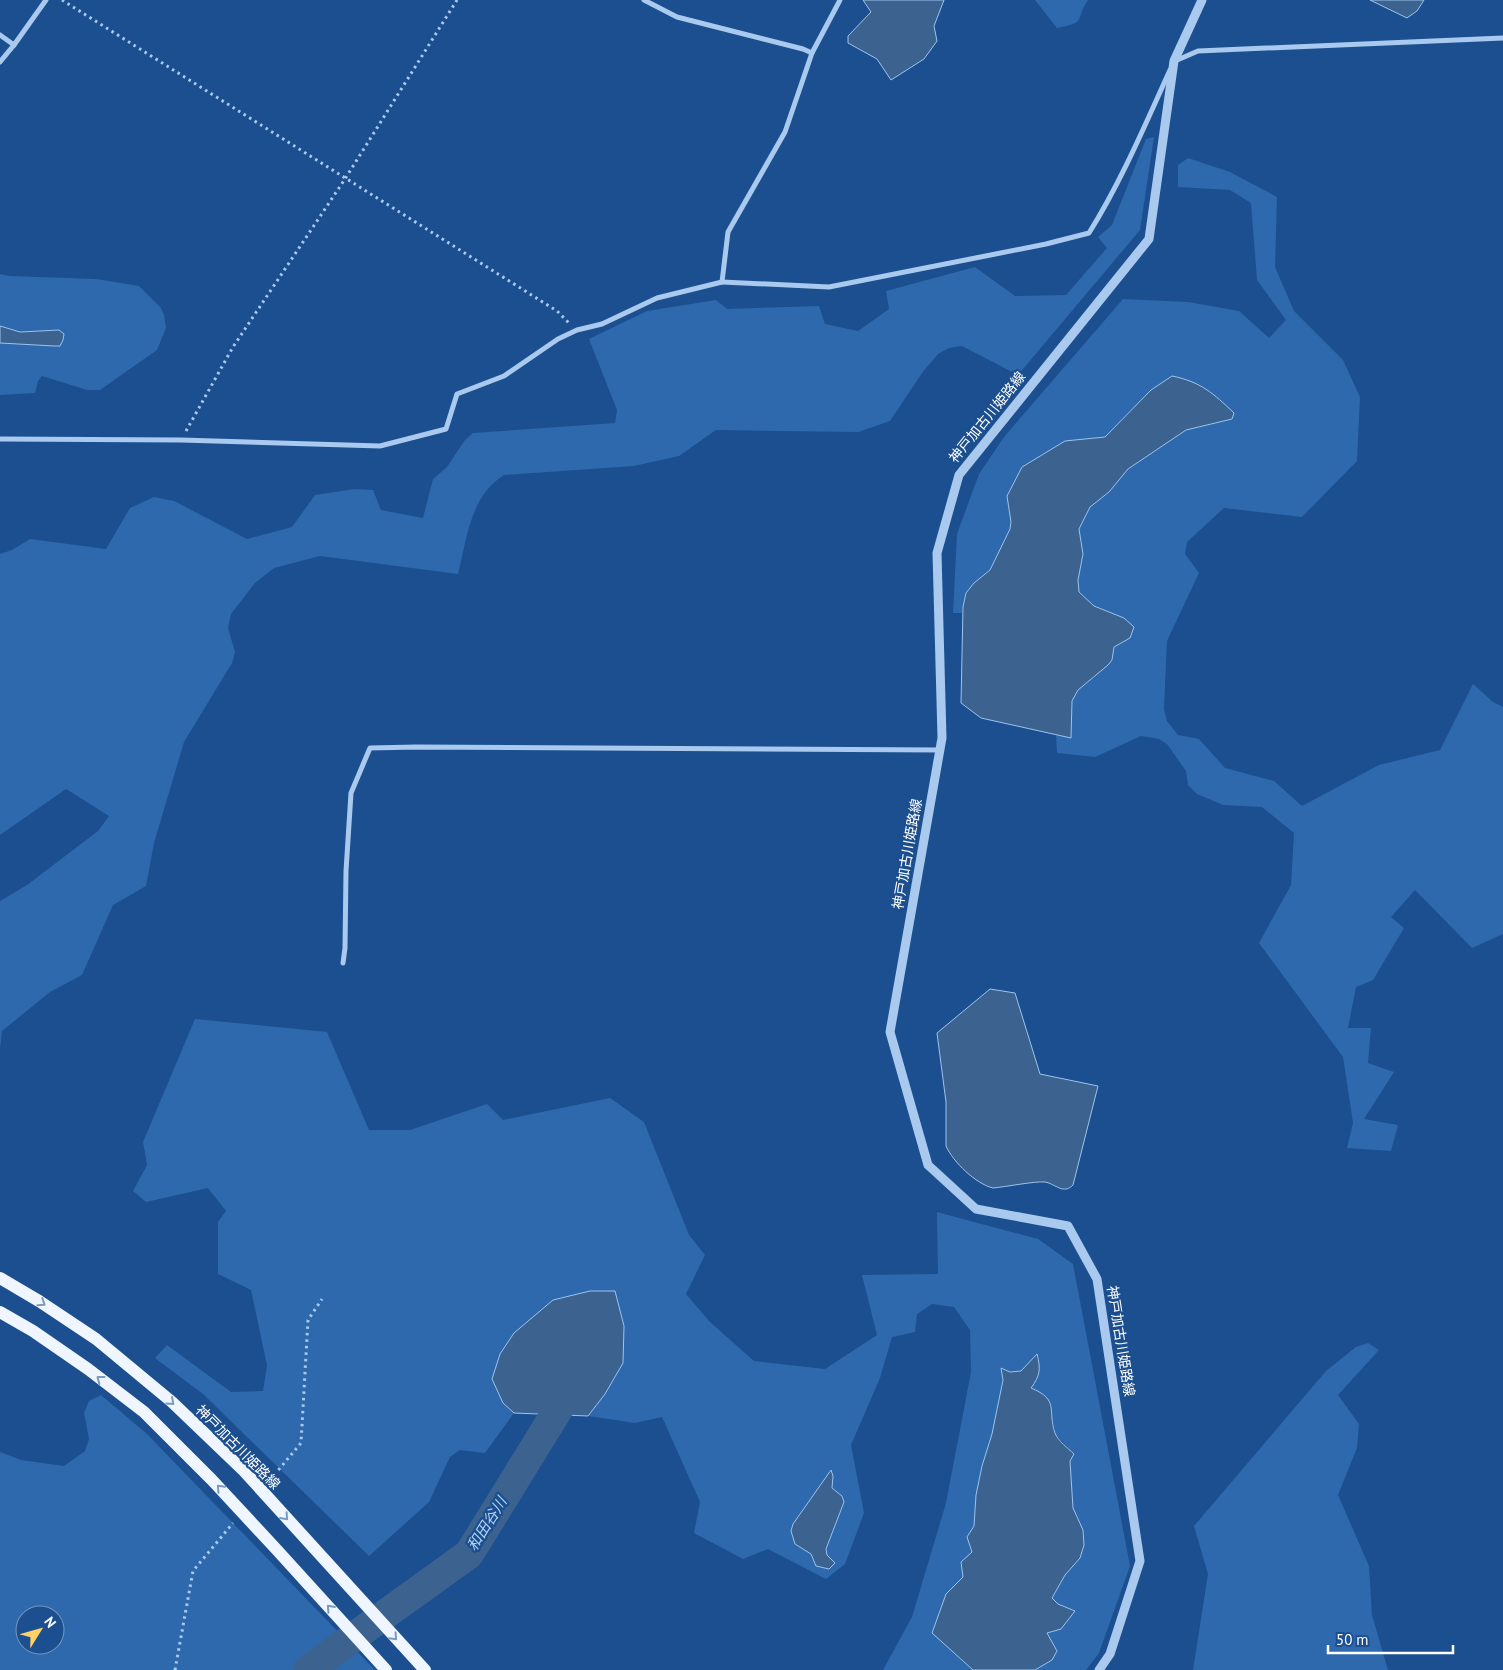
<svg xmlns="http://www.w3.org/2000/svg" width="1503" height="1670" font-family="'PT Sans','Noto Sans JP',sans-serif">
<style>
.green{fill:#2e69ad;fill-rule:evenodd}
.water{fill:#3c6290;stroke:#9cc4f0}
.lines{fill:none;stroke-linecap:round;stroke-linejoin:round}
.river{stroke:#3c6290;stroke-width:30}
.path{stroke:#a9c9ee;stroke-width:3;stroke-dasharray:2.5 4;stroke-linecap:butt}
.minor{stroke:#a9c9ee;stroke-width:5}
.tertiary{stroke:#a9c9ee;stroke-width:9}
.primary{stroke:#f0f6ff;stroke-width:12}
.oneway{stroke:#7b9ac1}
.labels{text-anchor:middle;stroke-width:4.5;stroke-linejoin:round;paint-order:stroke}
.street-label{font-size:14px;fill:#fff;stroke:#1b4f8f}
.water-label{font-size:15px;font-style:italic;fill:#b5d3f5;stroke:#1b4f8f}
</style>
<rect width="100%" height="100%" fill="#1b4f8f"/>
<g class="green">
<path d="M1035,0H1088C1074,21 1088,22 1057,28Z"/>
<path d="M1154,137L1140,230L1018,375L962,346L949,348L938,354L922,373L890,421L858,432L716,430L679,456L634,466L504,475C470,496 467,539 458,574L320,556L274,568L255,583L231,614L228,628L235,652L232,663L184,742L154,843L146,886L113,905L82,975L50,992L2,1031L0,1049V901L27,885L98,831L109,816L66,789L0,835V554L12,550L30,539L106,549L130,508L154,497L174,501L247,539L292,527L315,495L354,489L373,490L381,510L423,518L433,479L447,467L465,440L473,433L615,423L617,410L589,339L647,311L716,300L727,309L819,306L825,324L858,331L889,309L886,291L975,267L1015,296L1066,295L1107,248L1098,237L1112,225L1146,139Z"/>
<polygon points="1188,158 1230,172 1277,197 1275,267 1294,311 1343,360 1360,397 1357,461 1302,517 1224,508 1187,542 1185,554 1199,573 1167,641 1164,709 1167,721 1178,735 1199,739 1225,768 1274,781 1302,806 1379,765 1440,750 1473,684 1493,702 1503,707 1503,934 1472,948 1415,890 1391,917 1404,928 1373,980 1356,987 1348,1028 1371,1028 1368,1063 1394,1072 1364,1119 1398,1125 1391,1151 1347,1148 1353,1123 1343,1057 1259,943 1291,885 1294,833 1262,807 1223,805 1197,794 1188,785 1186,771 1167,744 1159,739 1141,736 1095,757 1057,753 1056,735 1071,737 1072,701 1078,690 1108,665 1112,660 1114,647 1130,638 1124,618 1094,606 1079,592 1078,580 1083,554 1079,529 1090,507 1109,492 1128,469 1186,430 1232,419 1172,376 1151,390 1105,437 1065,441 1007,496 1011,522 1010,529 990,570 974,583 966,593 962,613 953,613 957,534 979,474 1004,437 1123,299 1188,302 1239,311 1269,338 1286,320 1257,280 1251,203 1230,190 1178,187 1178,165"/>
<polygon points="0,274 9,276 96,279 139,286 161,308 164,315 166,328 157,350 100,390 87,390 42,376 38,381 35,393 0,395 0,343 54,346 63,340 64,334 59,330 20,332 0,326"/>
<path d="M195,1019L327,1032L369,1130H410L487,1104L503,1120L610,1098L644,1122L689,1235L705,1255L686,1294L710,1322L754,1361L825,1369L877,1335L862,1275L938,1274L937,1212L1038,1239L1073,1264L1130,1566L1099,1653L1086,1670H1035L1052,1660L1047,1633L1075,1611L1058,1604L1052,1599L1065,1575L1080,1558L1083,1530L1073,1508L1070,1481V1461L1074,1454L1056,1435L1052,1419L1051,1404L1031,1388L1021,1371L1010,1372L1002,1369L1003,1380L992,1434L982,1466L976,1495L974,1526L967,1537L972,1552L963,1577L957,1584L958,1657L973,1670H883L912,1617L946,1503L971,1372L970,1330L954,1307L932,1304L917,1314L915,1332L892,1337L880,1378L851,1445L864,1513L845,1564L826,1579L768,1549L743,1559L694,1533L700,1502L662,1417L635,1423L588,1416L605,1394L503,1403L514,1413L485,1453L460,1450L450,1457L429,1502L369,1556L203,1394L155,1358L167,1345L231,1392L263,1391L267,1365L251,1290L218,1274V1222L226,1211L208,1188L146,1202L133,1191L147,1165L143,1142ZM831,1471L833,1476L832,1488L842,1496L844,1502L826,1550L827,1555L816,1566L811,1554L791,1531L793,1524Z"/>
<polygon points="1368,1343 1379,1350 1338,1395 1359,1424 1357,1448 1338,1495 1369,1566 1372,1615 1388,1670 1193,1670 1208,1574 1194,1526 1326,1371 1356,1347"/>
<path d="M101,1395L147,1434L375,1670H0V1452L21,1460L64,1466L85,1451L89,1439L84,1413L89,1401ZM25,1615H55V1645H25Z"/>
</g>
<g class="water">
<polygon points="863,0 944,0 934,26 937,41 924,59 891,80 877,59 848,43 848,36 871,12"/>
<polygon points="1370,0 1424,0 1417,11 1407,18"/>
<polygon points="0,326 20,332 59,330 64,334 63,340 60,346 54,346 0,343"/>
<path d="M1172,376C1201,382 1213,393 1234,413L1232,419L1186,430L1128,469L1109,492L1090,507L1079,529L1083,554L1078,580L1079,592L1094,606L1124,618L1134,627L1130,638L1114,647L1112,660L1108,665L1078,690L1072,701L1071,738L981,718L961,703L963,607L966,593L974,583L990,570L1010,529L1011,522L1007,496L1022,467L1065,441L1105,437L1151,390Z"/>
<path d="M990,989L1015,993L1040,1074L1098,1086L1073,1185C1063,1195 1056,1184 1045,1182C1035,1181 1005,1187 993,1188C976,1184 953,1162 946,1146V1102L937,1033Z"/>
<polygon points="590,1291 615,1291 624,1326 623,1363 605,1394 588,1416 514,1413 503,1403 492,1379 500,1354 514,1333 553,1300"/>
<path d="M1037,1354C1041,1369 1040,1376 1031,1388C1060,1400 1047,1410 1055,1433C1058,1441 1068,1448 1074,1454L1070,1461L1073,1508L1083,1530L1084,1545L1080,1558L1065,1575L1052,1598L1058,1604L1075,1611L1061,1629L1047,1633L1057,1651L1052,1660L1035,1670H973L932,1633L946,1594L963,1577L961,1562L972,1552L967,1537L974,1526L976,1495L982,1466L992,1434L1003,1380L1001,1368L1010,1372L1021,1371Z"/>
<polygon points="831,1470 833,1476 832,1488 842,1496 844,1502 826,1549 827,1555 835,1563 829,1569 816,1566 811,1554 795,1544 791,1531 793,1524"/>
</g>
<g class="lines">
<polyline class="river" points="308,1670 469,1554 567,1395 572,1377"/>
<g class="path">
<polyline points="62,0 557,311 569,323"/>
<polyline points="186,431 233,347 345,179 457,0"/>
<polyline points="270,1480 301,1443 308,1320 322,1299"/>
<polyline points="175,1670 193,1571 233,1523"/>
</g>
<g class="minor">
<polyline points="644,0 677,17 803,49 812,53"/>
<polyline points="0,35 14,45 46,0"/>
<polyline points="1175,61 1198,51 1503,38"/>
<polyline points="0,62 14,45"/>
<path d="M722,282L829,287L1046,244L1089,233C1121,182 1145,125 1170,70"/>
<polyline points="0,439 181,440 380,446 446,429 457,394 504,376 558,339 577,330 602,324 657,298 722,282 728,232 785,132 812,53 840,0"/>
<polyline points="343,963 345,948 346,871 351,793 370,748 416,747 940,750"/>
</g>
<polyline class="tertiary" points="1099,1670 1110,1654 1140,1561 1097,1279 1068,1226 976,1209 928,1165 890,1032 942,738 937,553 959,475 1149,239 1174,61 1202,0"/>
<g class="primary">
<polyline points="0,1278 39,1301 96,1339 172,1402 244,1471 425,1670"/>
<polyline points="0,1312 33,1331 88,1369 144,1412 212,1480 277,1550 386,1670"/>
</g>
</g>
<defs><path id="oneway-chevron" d="M-2-3.5L2.5 0L-2 3.5" fill="none" stroke-width="1.6" stroke-linecap="round" stroke-linejoin="round" transform="scale(1.25)"/></defs>
<g class="oneway">
<use href="#oneway-chevron" transform="translate(42 1303) rotate(33)"/>
<use href="#oneway-chevron" transform="translate(100 1379) rotate(-143)"/>
<use href="#oneway-chevron" transform="translate(171 1402) rotate(42)"/>
<use href="#oneway-chevron" transform="translate(220 1488) rotate(-133)"/>
<use href="#oneway-chevron" transform="translate(285 1517) rotate(48)"/>
<use href="#oneway-chevron" transform="translate(330 1608) rotate(-132)"/>
<use href="#oneway-chevron" transform="translate(394 1637) rotate(47)"/>
</g>
<g class="labels">
<g class="street-label">
<text transform="translate(987 417) rotate(-51)" y="5">神戸加古川姫路線</text>
<text transform="translate(907 854) rotate(-80)" y="5">神戸加古川姫路線</text>
<text transform="translate(1121 1341) rotate(81)" y="5">神戸加古川姫路線</text>
<text transform="translate(238 1447) rotate(45)" y="5">神戸加古川姫路線</text>
</g>
<g class="water-label">
<text transform="translate(487 1524) rotate(-58)" y="5">和田谷川</text>
</g>
</g>
<g transform="translate(40 1630) rotate(53)"><circle r="24" fill="#1b4f8f" stroke="#7695bc"/>
<path d="M0-4L9 19L0 12L-9 19Z" fill="#ffd166"/>
<text y="-8" font-size="14" font-weight="bold" text-anchor="middle" fill="#ffffff">N</text>
</g>
<path d="M1328 1645v8h125v-8" fill="none" stroke="#ffffff" stroke-width="2.5"/>
<text x="1336" y="1645" font-size="15" fill="#ffffff" stroke="#1b4f8f" stroke-width="4" paint-order="stroke">50 m</text>
</svg>
